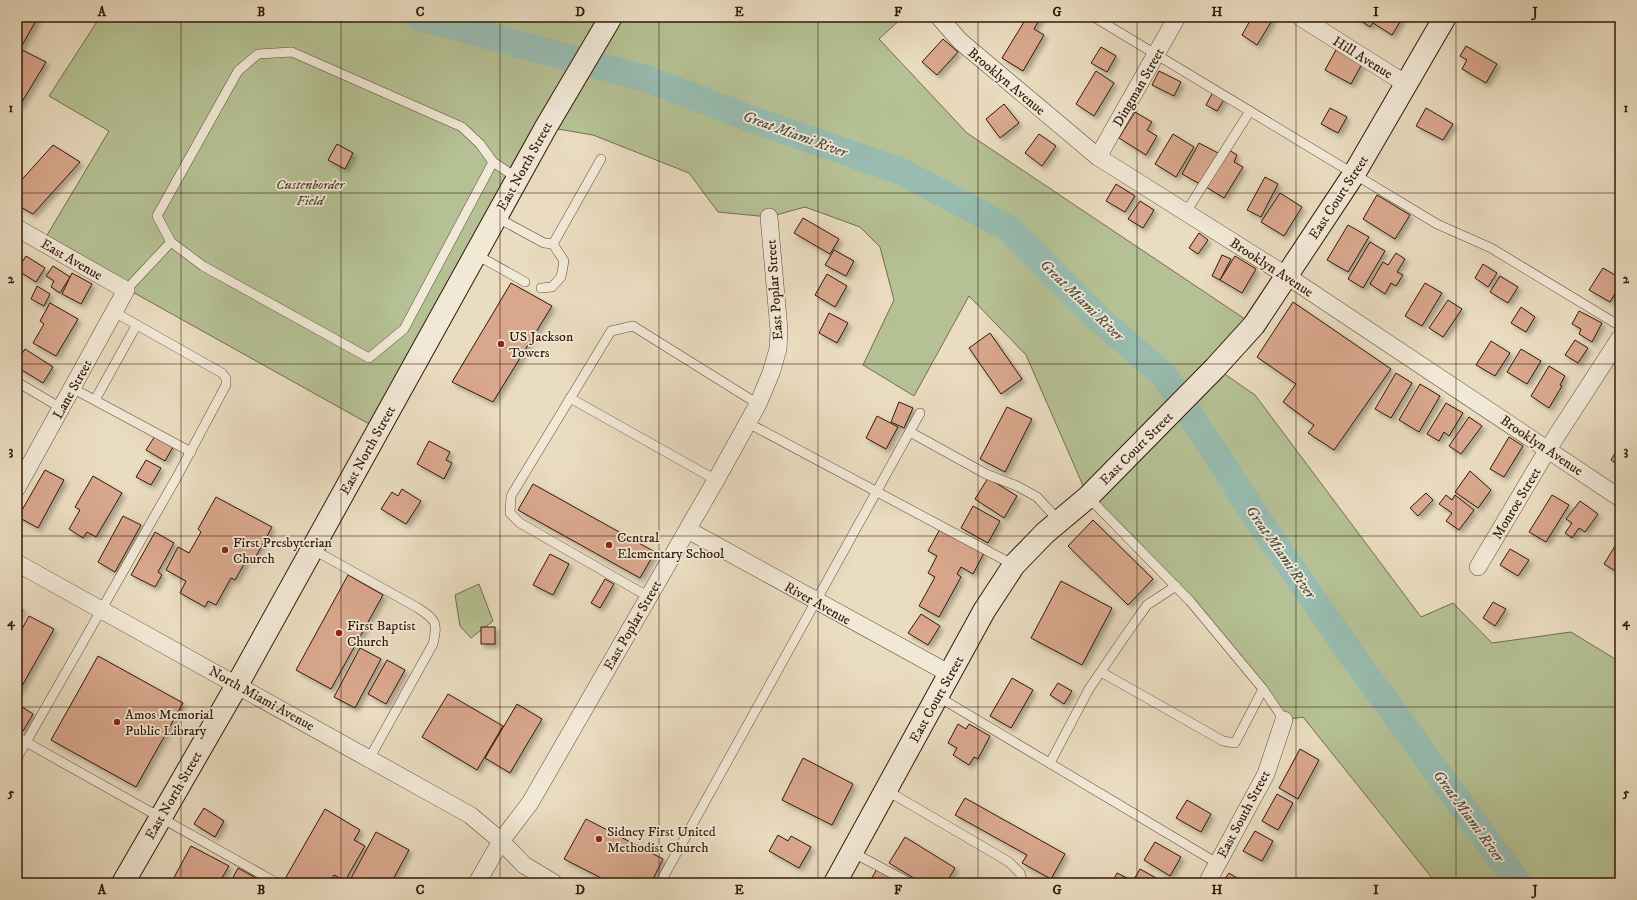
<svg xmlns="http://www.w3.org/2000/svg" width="1637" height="900" font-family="'IM FELL DW Pica',serif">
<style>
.green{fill:#b5c194;stroke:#746c4e}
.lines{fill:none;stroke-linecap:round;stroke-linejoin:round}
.river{stroke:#98bcb0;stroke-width:27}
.building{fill:#d9a78d;stroke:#321809;filter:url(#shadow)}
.service-casing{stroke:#604937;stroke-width:10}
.minor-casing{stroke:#604937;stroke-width:18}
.secondary-casing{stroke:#321809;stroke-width:24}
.service{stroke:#f1e8d6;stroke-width:9}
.minor{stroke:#f1e8d6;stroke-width:17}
.secondary{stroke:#f1e8d6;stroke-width:22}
.grid{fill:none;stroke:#321809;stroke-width:1;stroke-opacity:0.55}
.poi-dot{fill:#8f2418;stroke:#f1e8d6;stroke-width:1.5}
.labels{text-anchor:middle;stroke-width:3.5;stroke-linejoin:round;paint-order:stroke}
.street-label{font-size:14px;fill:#321809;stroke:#f1e8d6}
.park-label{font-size:14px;font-style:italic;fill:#594b33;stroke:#f1e8d6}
.poi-label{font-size:14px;fill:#321809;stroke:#f1e8d6;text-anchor:start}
.water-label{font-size:15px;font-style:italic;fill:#565143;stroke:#f1e8d6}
.neatline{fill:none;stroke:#321809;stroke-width:1.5}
.grid-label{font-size:13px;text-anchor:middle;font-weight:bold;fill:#321809}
</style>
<defs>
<filter id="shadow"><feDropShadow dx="3.5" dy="3.5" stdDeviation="2" flood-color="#0004"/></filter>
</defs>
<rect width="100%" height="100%" fill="#eadcc0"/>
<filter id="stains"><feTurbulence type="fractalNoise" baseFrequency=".005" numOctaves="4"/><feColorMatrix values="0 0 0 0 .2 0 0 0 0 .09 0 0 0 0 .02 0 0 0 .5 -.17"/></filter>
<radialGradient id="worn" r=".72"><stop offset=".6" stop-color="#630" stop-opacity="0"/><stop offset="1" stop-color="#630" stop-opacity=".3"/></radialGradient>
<g class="green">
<polygon points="100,17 903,17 879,39 967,133 1254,325 1216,368 1255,395 1421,617 1453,603 1492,643 1571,632 1620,662 1620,883 1436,883 1303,717 1284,720 1190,601 1088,497 1026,355 969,296 914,396 863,365 894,300 880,247 860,227 805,207 769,217 718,212 689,173 593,135 546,127 378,429 43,242 109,131 49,96"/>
<polygon points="479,584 493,621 471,638 460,626 455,595"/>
</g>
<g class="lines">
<polyline class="river" points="418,17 648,79 751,119 900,171 1008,228 1101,321 1165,376 1257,518 1349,651 1518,883"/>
</g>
<g class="building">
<polygon points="17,17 38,17 20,49 46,62 17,110"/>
<polygon points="1027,17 1041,17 1034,29 1044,35 1023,71 1002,58"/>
<polygon points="1252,17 1270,17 1273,19 1257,45 1242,35"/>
<polygon points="1355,17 1403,17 1392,35 1373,23 1370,27"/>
<polygon points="943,39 958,52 937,75 922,62"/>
<polygon points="1466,46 1497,64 1486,83 1462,69 1467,60 1460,56"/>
<polygon points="1101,47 1116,56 1107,72 1091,63"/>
<polygon points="1336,50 1362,64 1351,84 1325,70"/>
<polygon points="1096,71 1114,83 1094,116 1076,104"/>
<polygon points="1159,71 1181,82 1174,96 1152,85"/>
<polygon points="1213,92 1225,98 1217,111 1206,105"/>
<polygon points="1004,104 1019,123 1000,138 986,119"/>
<polygon points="1330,108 1347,117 1338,133 1321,124"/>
<polygon points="1426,108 1453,124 1443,140 1416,126"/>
<polygon points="1135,112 1152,122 1147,130 1157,136 1146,155 1119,138"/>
<polygon points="1039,134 1056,146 1042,166 1025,153"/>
<polygon points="1173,134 1194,147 1176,177 1155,164"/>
<polygon points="1199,143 1218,153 1200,184 1182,174"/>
<polygon points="337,144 353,153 345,169 328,160"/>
<polygon points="53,145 80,162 33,214 17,205 17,185"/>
<polygon points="1229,150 1237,155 1234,162 1243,167 1224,198 1206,187"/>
<polygon points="1265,177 1278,184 1261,217 1247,210"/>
<polygon points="1116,184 1135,196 1125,212 1106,201"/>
<polygon points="1280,193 1302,207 1284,236 1261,222"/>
<polygon points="1377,195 1410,215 1395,239 1363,219"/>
<polygon points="1140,201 1154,210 1143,228 1128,219"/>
<polygon points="803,218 839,239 830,254 794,233"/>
<polygon points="1348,225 1369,237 1348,272 1327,260"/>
<polygon points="1199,233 1208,240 1198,254 1189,248"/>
<polygon points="1370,242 1385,251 1363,288 1348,279"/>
<polygon points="834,250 854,261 846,276 825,265"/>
<polygon points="1396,253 1405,259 1397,272 1403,275 1396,286 1391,283 1385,294 1370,284 1383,262 1388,265"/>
<polygon points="1222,255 1231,259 1220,280 1212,276"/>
<polygon points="26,256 45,268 36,282 17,270"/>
<polygon points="1235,256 1256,269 1242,293 1220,280"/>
<polygon points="1483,264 1497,273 1488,287 1475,278"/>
<polygon points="53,266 70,277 60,293 51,287 54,281 46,276"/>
<polygon points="1603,268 1620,278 1620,285 1610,302 1589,290"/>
<polygon points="72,273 92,284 81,304 62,294"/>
<polygon points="827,274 847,286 835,307 815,295"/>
<polygon points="1500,276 1518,287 1508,303 1490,292"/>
<polygon points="511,283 552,306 493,402 452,382"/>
<polygon points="1425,283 1442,293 1422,326 1405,316"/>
<polygon points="37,286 50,294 44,306 31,299"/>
<polygon points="1448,300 1462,309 1443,337 1429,328"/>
<polygon points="1293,302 1391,369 1334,450 1308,433 1314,425 1283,402 1296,384 1257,357"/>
<polygon points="50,303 78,319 56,356 33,343 44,324 40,321"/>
<polygon points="1521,307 1535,317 1526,332 1511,323"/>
<polygon points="1579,311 1602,323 1592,342 1579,334 1581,329 1572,324"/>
<polygon points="829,313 848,323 837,343 819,333"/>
<polygon points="990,333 1022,379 1001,394 969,348"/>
<polygon points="1575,340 1588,348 1578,363 1565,355"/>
<polygon points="1491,341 1510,353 1495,376 1476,365"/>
<polygon points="25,349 53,367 43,383 17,367 17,361"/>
<polygon points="1521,349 1541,361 1527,384 1507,372"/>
<polygon points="1549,366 1565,376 1560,385 1562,386 1549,408 1531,396"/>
<polygon points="1396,373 1412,383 1391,418 1375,409"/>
<polygon points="1420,384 1440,396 1419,432 1399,420"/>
<polygon points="899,402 913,408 904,428 891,422"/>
<polygon points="1446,403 1463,413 1449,436 1444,432 1439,441 1427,434"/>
<polygon points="1007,407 1032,419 1005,472 980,459"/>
<polygon points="877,416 898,427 886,449 866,438"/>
<polygon points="1469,417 1482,426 1461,454 1449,446"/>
<polygon points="155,436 173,447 165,461 146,450"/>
<polygon points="1509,437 1523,446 1504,477 1490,469"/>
<polygon points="429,441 450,452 446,460 452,463 444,479 417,464"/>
<polygon points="1620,445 1620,466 1611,460"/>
<polygon points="146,460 161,468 151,485 136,477"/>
<polygon points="45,470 64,480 38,528 18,517"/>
<polygon points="1470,471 1491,490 1478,508 1455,492"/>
<polygon points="93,476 122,493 96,537 87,532 83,538 69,529 80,510 75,507"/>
<polygon points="988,478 1017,496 1004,518 975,499"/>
<polygon points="533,484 655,552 640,578 518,510"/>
<polygon points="402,489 421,501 406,524 381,509 392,492 398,496"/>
<polygon points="1426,493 1433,500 1418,516 1410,508"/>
<polygon points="1446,495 1452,500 1455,495 1474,510 1459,530 1446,521 1452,513 1439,504"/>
<polygon points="1552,495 1569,505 1546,542 1529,532"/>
<polygon points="216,497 272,527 254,560 248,557 235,580 231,578 216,605 208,601 205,607 180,593 186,581 166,570 178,547 189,553 201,532 198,529"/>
<polygon points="1580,501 1598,514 1585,532 1579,528 1572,538 1565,533 1572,523 1566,519"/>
<polygon points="973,506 1000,521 988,543 961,528"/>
<polygon points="123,516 141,525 115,572 98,562"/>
<polygon points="1093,520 1153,579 1128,605 1068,546"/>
<polygon points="940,529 984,553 973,574 961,567 957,574 961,577 939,617 919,606 935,577 928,573 937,556 928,551"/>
<polygon points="155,532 174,543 158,572 162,575 155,587 131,575"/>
<polygon points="1620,538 1620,574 1604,564"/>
<polygon points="1510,549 1529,560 1518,576 1500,565"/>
<polygon points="550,554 569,564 553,595 533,585"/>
<polygon points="348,575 383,595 331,689 296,670"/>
<polygon points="605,579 614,584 600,608 591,603"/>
<polygon points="1061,581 1112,608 1082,665 1031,638"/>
<polygon points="1493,602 1506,609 1495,626 1483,618"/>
<polygon points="17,607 23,610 17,620"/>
<polygon points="921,614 940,626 928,645 908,633"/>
<polygon points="29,616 54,629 17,695 17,638"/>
<rect x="481" y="627" width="14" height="17"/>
<polygon points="360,648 381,659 355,708 334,697"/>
<polygon points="98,656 183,703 136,787 51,740"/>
<polygon points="387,660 405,670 386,704 368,694"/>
<polygon points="1012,678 1033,690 1011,728 990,716"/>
<polygon points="1058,683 1072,691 1064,704 1050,695"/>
<polygon points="448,694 503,726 477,770 422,737"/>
<polygon points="517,704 542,719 510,773 485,758"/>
<polygon points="19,705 33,714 23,731 17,727 17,708"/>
<polygon points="958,724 966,729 969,724 990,736 978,759 974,757 969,765 953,755 957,748 948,743"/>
<polygon points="1300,749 1319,760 1298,799 1279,788"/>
<polygon points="803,758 853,784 832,825 782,800"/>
<polygon points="1277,794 1293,803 1278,830 1262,821"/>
<polygon points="965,798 1065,854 1051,879 1022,863 1027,855 955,815"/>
<polygon points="1187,800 1211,814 1201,832 1176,818"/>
<polygon points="204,808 224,821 215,837 194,824"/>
<polygon points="325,809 360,830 354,840 365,846 345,881 334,875 329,883 297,883 286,877"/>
<polygon points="586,819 663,859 651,883 611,883 564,859"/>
<polygon points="1255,831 1273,841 1262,861 1243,851"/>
<polygon points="376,832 409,850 391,883 350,883 349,882"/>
<polygon points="778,835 788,841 791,836 811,847 799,868 769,851"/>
<polygon points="905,837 955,868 946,883 922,883 889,863"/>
<polygon points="1155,842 1181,857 1170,876 1144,860"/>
<polygon points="191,846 229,866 219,883 171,883"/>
<polygon points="878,867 905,883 869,883"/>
<polygon points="238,868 265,883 230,883"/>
<polygon points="1140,869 1165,883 1112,883 1117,873 1133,881"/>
<polygon points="1229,873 1245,883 1222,883"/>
</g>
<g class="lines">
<g class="service-casing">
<g id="service">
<polyline points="1094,17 1437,224 1491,248 1620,326"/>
<polyline points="1186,212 1250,111"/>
<polyline points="496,217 544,243 553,244 601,159"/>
<polyline points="171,242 203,266 369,358 404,329 493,162 517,178"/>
<polyline points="475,254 525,282"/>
<polyline points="541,288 552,287 561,277 564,261 553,244"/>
<polyline points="126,290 171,242 157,216 238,71 258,54 292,52 462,127 480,144 493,162"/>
<polyline points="17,382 61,408"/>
<polyline points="72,388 191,452"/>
<polyline points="570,398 716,480"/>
<polyline points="95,400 136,326"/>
<polyline points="748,423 1014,565"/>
<polyline points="910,432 986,474 1017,486 1037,497 1059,521"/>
<polyline points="1088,497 1190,601 1263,689 1284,720"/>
<path d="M312,549L418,608C436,620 438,622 433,644L369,759"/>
<polyline points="649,597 520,523 510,513 511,496 611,331 633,326 758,404"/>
<polyline points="1101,672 1223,741 1235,743 1263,689"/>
<polyline points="937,696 1217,863"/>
<polyline points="17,737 277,883"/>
<polyline points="17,758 178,475 226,385 226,378 222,373 114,312"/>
<polyline points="1050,763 1089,689 1125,636 1147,605 1176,586"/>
<polyline points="886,790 1009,862 1020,873 1023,883"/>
<polyline points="852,852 910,883"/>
<polyline points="660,883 920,413"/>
</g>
</g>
<g class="minor-casing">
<g id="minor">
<polyline points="939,17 960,41 1098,157 1287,276 1620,498"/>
<polyline points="1300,17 1406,84"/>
<polyline points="1098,157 1177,17"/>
<polyline points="17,228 126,290 17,488"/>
<polyline points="688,530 950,674"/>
<polyline points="17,563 470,815 501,841 524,865 554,883"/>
<polyline points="1478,567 1548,449 1620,338"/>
<polyline points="477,883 501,841 530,803 716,480 758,404 771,373 778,349 779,330 769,217"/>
<polyline points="1207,883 1266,774 1284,720"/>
</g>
</g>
<g class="secondary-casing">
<g id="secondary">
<polyline points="123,883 237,685 546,127 611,17"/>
<polyline points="835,883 984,611 1014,565 1045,533 1088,497 1215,368 1254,325 1354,174 1445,17"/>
</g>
</g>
<use href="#service" class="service"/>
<use href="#minor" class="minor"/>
<use href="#secondary" class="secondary"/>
</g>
<path class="grid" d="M181,17V883M341,17V883M500,17V883M659,17V883M818,17V883M978,17V883M1137,17V883M1296,17V883M1456,17V883M17,193H1620M17,364H1620M17,536H1620M17,707H1620"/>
<g class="poi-dot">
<circle cx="501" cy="344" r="4"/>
<circle cx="609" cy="545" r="4"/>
<circle cx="225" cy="550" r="4"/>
<circle cx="339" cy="633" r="4"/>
<circle cx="117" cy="722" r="4"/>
<circle cx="599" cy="839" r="4"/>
</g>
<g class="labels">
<g class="street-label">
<text transform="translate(1363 57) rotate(32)" y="5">Hill Avenue</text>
<text transform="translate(1007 81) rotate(40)" y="5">Brooklyn Avenue</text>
<text transform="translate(1138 87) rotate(-60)" y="5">Dingman Street</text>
<text transform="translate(524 166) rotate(-61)" y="5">East North Street</text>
<text transform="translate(1338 197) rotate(-57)" y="5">East Court Street</text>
<text transform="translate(72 259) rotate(30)" y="5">East Avenue</text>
<text transform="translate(1272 267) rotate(33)" y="5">Brooklyn Avenue</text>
<text transform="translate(774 290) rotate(-94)" y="5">East Poplar Street</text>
<text transform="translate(72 389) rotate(-61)" y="5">Lane Street</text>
<text transform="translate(1542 445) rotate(34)" y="5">Brooklyn Avenue</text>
<text transform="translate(1136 448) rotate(-45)" y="5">East Court Street</text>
<text transform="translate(367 450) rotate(-61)" y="5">East North Street</text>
<text transform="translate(1516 503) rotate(-59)" y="5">Monroe Street</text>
<text transform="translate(818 603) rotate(29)" y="5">River Avenue</text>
<text transform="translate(632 625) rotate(-60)" y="5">East Poplar Street</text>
<text transform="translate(262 698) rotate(29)" y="5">North Miami Avenue</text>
<text transform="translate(936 699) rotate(-61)" y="5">East Court Street</text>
<text transform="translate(173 795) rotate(-60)" y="5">East North Street</text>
<text transform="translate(1243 814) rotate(-62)" y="5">East South Street</text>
</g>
<g class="park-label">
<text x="310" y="189">Custenborder<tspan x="310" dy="16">Field</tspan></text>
</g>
<g class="poi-label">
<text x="509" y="341">US Jackson<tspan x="509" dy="16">Towers</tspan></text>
<text x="617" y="542">Central<tspan x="617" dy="16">Elementary School</tspan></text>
<text x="233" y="547">First Presbyterian<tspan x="233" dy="16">Church</tspan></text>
<text x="347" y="630">First Baptist<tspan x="347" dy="16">Church</tspan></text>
<text x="125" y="719">Amos Memorial<tspan x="125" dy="16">Public Library</tspan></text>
<text x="607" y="836">Sidney First United<tspan x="607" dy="16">Methodist Church</tspan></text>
</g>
<g class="water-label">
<text transform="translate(795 134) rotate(20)" y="5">Great Miami River</text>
<text transform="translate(1082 300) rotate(44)" y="5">Great Miami River</text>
<text transform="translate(1281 552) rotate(55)" y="5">Great Miami River</text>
<text transform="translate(1469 816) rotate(54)" y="5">Great Miami River</text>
</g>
</g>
<rect width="1637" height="900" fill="none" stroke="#eadcc0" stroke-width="44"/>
<rect x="22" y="22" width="1593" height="856" class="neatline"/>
<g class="grid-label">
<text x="102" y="16">A</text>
<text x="261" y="16">B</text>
<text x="420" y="16">C</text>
<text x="580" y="16">D</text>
<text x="739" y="16">E</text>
<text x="898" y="16">F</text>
<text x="1057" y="16">G</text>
<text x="1217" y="16">H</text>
<text x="1376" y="16">I</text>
<text x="1535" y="16">J</text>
<text x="11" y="112">1</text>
<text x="1626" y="112">1</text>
<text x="11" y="283">2</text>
<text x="1626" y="283">2</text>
<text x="11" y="455">3</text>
<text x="1626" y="455">3</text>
<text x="11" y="626">4</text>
<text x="1626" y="626">4</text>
<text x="11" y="797">5</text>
<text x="1626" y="797">5</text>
<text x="102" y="894">A</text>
<text x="261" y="894">B</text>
<text x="420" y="894">C</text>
<text x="580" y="894">D</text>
<text x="739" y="894">E</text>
<text x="898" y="894">F</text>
<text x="1057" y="894">G</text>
<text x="1217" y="894">H</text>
<text x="1376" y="894">I</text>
<text x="1535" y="894">J</text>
</g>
<rect width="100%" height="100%" filter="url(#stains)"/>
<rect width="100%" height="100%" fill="url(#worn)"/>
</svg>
